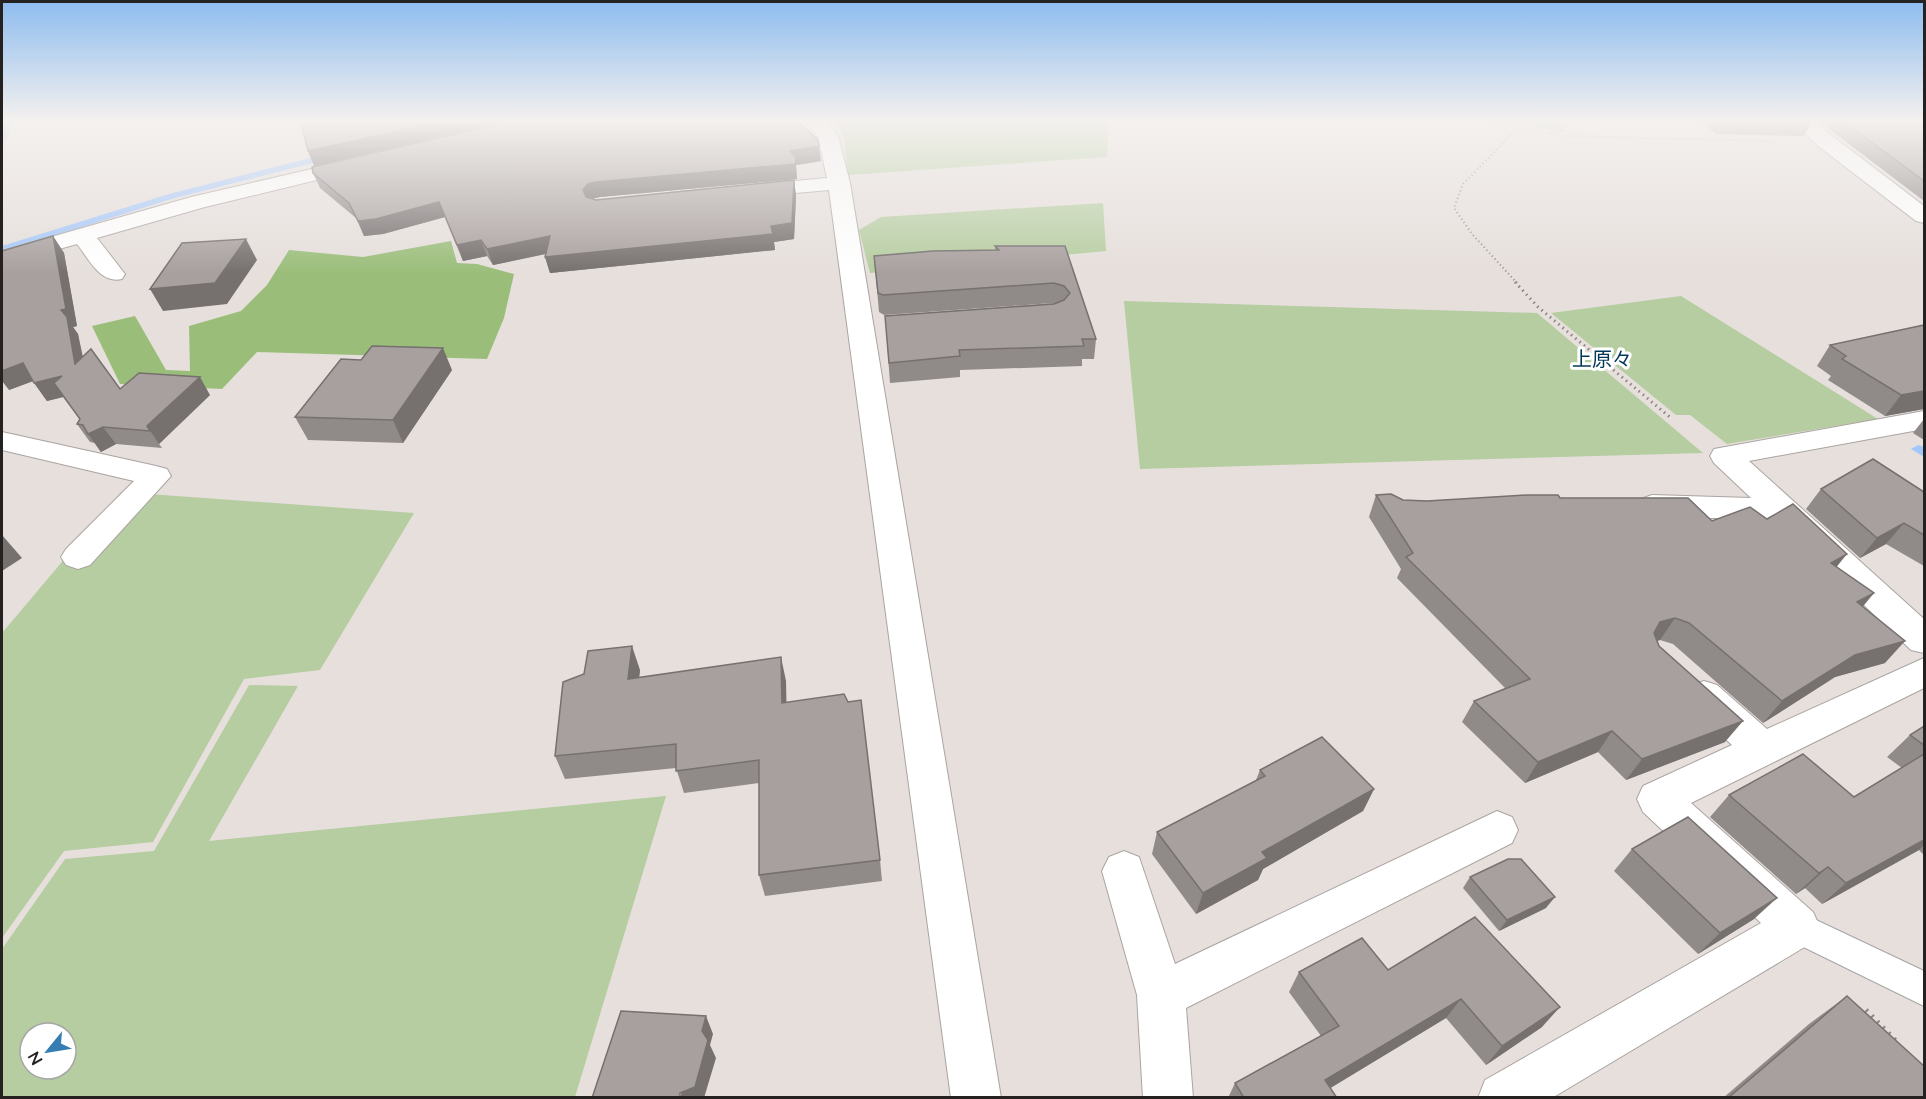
<svg xmlns="http://www.w3.org/2000/svg" width="1926" height="1099" font-family="Lato,'Noto Sans JP',sans-serif">
<style>
.green{fill:#b5cda0;fill-rule:evenodd}
.forest{fill:#9abe7a}
.lines{fill:none;stroke-linecap:round;stroke-linejoin:round}
.stream{fill:#a4c7f9;fill-rule:evenodd}
.service-casing{stroke:#aaa4a1;stroke-width:2}
.minor-casing{stroke:#aaa4a1;stroke-width:2}
.path-far2{stroke:#8c8785;stroke-width:2;stroke-dasharray:1 3;stroke-linecap:butt}
.path-far1{stroke:#8c8785;stroke-width:3;stroke-dasharray:1.5 4;stroke-linecap:butt}
.path{stroke:#8c8785;stroke-width:5;stroke-dasharray:2 6;stroke-linecap:butt}
.service{fill:#fff;fill-rule:evenodd}
.minor{fill:#fff;fill-rule:evenodd}
.wall{fill:#908a89}
.shaded-wall{fill:#76706f}
.building{fill:#a8a09f;stroke:#76706f;stroke-width:1.5}
.labels{text-anchor:middle;stroke-width:6;stroke-linejoin:round;paint-order:stroke}
.neighbourhood-label{font-size:20px;fill:#003658;stroke:#fff}
</style>
<rect width="100%" height="100%" fill="#e6dfdc"/>
<g class="green">
<polygon points="834,119 1109,119 1107,157 848,175 844,138"/>
<polygon points="1496,119 1559,119 1565,133"/>
<polygon points="1103,203 1106,251 870,273 859,230 881,217"/>
<polygon points="1681,296 1878,419 1727,444 1690,415 1676,415 1551,313"/>
<polygon points="1124,301 1537,313 1703,453 1140,469"/>
<polygon points="121,492 414,513 320,670 244,679 153,842 64,851 2,938 2,633"/>
<path d="M249,685L298,686L209,841L666,796L575,1097H2V949L65,859L154,851ZM30,1033H66V1069H30Z"/>
</g>
<polygon class="forest" points="451,241 457,263 477,264 514,274 504,318 487,359 257,352 222,389 120,384 92,326 135,316 166,370 190,371 189,326 241,311 267,285 289,250 363,257"/>
<g class="lines">
<g class="stream">
<polygon points="5,119 13,119 7,140 2,143 2,128"/>
<polygon points="330,153 333,154 333,158 175,198 2,252 2,246 169,194"/>
<polygon points="1918,445 1924,447 1924,457 1911,449"/>
</g>
<g class="service-casing">
<polygon id="service" points="1797,911 1924,971 1924,1006 1785,938 1781,927 1785,916"/>
</g>
<g class="minor-casing">
<g id="minor">
<polygon points="805,119 824,119 838,136 850,183 1001,1098 951,1098 829,190 752,197 744,196 741,191 744,186 752,185 827,178 818,137"/>
<polygon points="1790,119 1810,119 1924,206 1924,223 1916,221 1818,146"/>
<path d="M359,158L366,160L369,164L366,168L205,207L97,238L125,274L122,279C100,284 89,259 77,244L2,265V251L191,197Z"/>
<polygon points="1924,411 1924,429 1749,461 1924,619 1924,653 1911,650 1774,519 1652,517 1641,513 1636,506 1641,499 1652,495 1751,498 1714,463 1710,456 1714,449"/>
<polygon points="2,432 156,466 167,469 171,476 90,565 78,569 66,565 61,557 66,549 134,481 2,450"/>
<polygon points="1924,658 1924,688 1691,803 1813,912 1820,927 1813,942 1552,1098 1478,1098 1485,1080 1761,923 1643,812 1637,799 1643,786 1732,745 1691,707 1685,696 1691,685 1704,681 1717,685 1767,729"/>
<polygon points="1497,811 1512,817 1518,830 1512,843 1186,1008 1193,1098 1143,1098 1137,995 1102,871 1109,857 1124,851 1139,857 1175,964"/>
</g>
</g>
<g class="path-far2">
<polyline points="1480,119 1564,136 1774,141"/>
<polyline points="1517,283 1472,234 1454,208 1463,184 1519,127"/>
</g>
<polyline class="path-far1" points="1515,282 1538,307 1671,418"/>
<polyline class="path" points="1866,1010 1896,1041"/>
<use href="#service" class="service"/>
<use href="#minor" class="minor"/>
</g>
<g class="wall">
<polygon points="1699,119 1811,119 1813,120 1804,136 1716,134"/>
<polygon points="1816,119 1924,119 1924,201"/>
<polygon points="821,161 796,165 797,179 600,197 592,199 596,200 794,180 796,196 794,239 774,242 775,250 550,273 545,257 546,254 493,265 487,256 463,261 445,217 383,234 364,236 356,218 320,188 313,173"/>
<polygon points="53,236 64,253 77,326 73,327 78,334 83,357 120,389 210,395 159,444 162,448 116,444 101,452 95,443 90,442 77,424 80,419 63,397 47,401 33,381 9,390"/>
<polygon points="995,246 1065,246 1096,339 1094,359 1082,359 1082,366 960,370 960,377 890,383 885,316 1055,303 1053,303 884,315 879,312 874,256 995,250"/>
<polygon points="1830,345 1924,409 1885,416 1828,380 1831,376 1817,366"/>
<polygon points="452,370 403,443 308,440 295,417"/>
<polygon points="1924,419 1924,440 1913,433"/>
<polygon points="1821,489 1924,492 1924,566 1886,544 1860,558 1806,509"/>
<polygon points="1376,495 1403,500 1427,501 1560,498 1712,521 1837,567 1863,607 1885,663 1835,677 1763,723 1673,644 1660,640 1657,641 1659,646 1725,742 1626,780 1598,752 1525,783 1462,722 1474,701 1505,688 1397,578 1401,569 1369,517"/>
<polygon points="640,670 639,678 786,681 786,702 880,860 882,881 765,896 759,875 759,783 684,793 676,768 565,779 555,756 584,674"/>
<polygon points="1924,726 1924,855 1919,850 1822,904 1805,888 1796,894 1710,817 1729,795 1854,797 1902,768 1887,757 1910,735"/>
<polygon points="1260,770 1374,789 1363,811 1263,869 1258,880 1196,914 1152,854 1157,832 1256,780"/>
<polygon points="1632,849 1754,919 1698,954 1614,871"/>
<polygon points="1470,877 1546,908 1499,931 1463,888"/>
<polygon points="1388,970 1542,1027 1486,1065 1446,1018 1330,1088 1337,1098 1228,1098 1235,1083 1321,1036 1289,992 1299,972"/>
<polygon points="1847,996 1924,1098 1723,1098 1809,1024"/>
</g>
<g class="shaded-wall">
<polygon points="452,119 518,119 314,166 308,151"/>
<polygon points="819,146 821,161 796,165 797,179 600,197 591,199 587,205 583,190 588,184 596,182"/>
<polygon points="794,180 796,196 794,239 774,242 775,250 550,273 545,257 771,226"/>
<polygon points="439,202 445,217 383,234 364,236 358,221"/>
<polygon points="53,236 64,253 77,326 73,327 78,334 87,381 75,364 61,310"/>
<polygon points="550,236 554,252 493,265 487,249"/>
<polygon points="246,239 257,260 227,304 163,311 150,289"/>
<polygon points="481,240 487,256 463,261 457,245"/>
<polygon points="443,348 452,370 403,443 393,420"/>
<polygon points="23,363 36,380 9,390 2,381 2,371"/>
<polygon points="62,376 63,397 47,401 34,383"/>
<polygon points="200,377 210,395 159,444 147,426"/>
<polygon points="1924,391 1924,409 1885,416 1901,395"/>
<polygon points="103,427 116,444 101,452 88,434"/>
<polygon points="1904,523 1886,544 1860,558 1877,538"/>
<polygon points="2,535 22,558 2,571"/>
<polygon points="1847,554 1830,575 1831,563"/>
<polygon points="1874,593 1856,615 1857,602"/>
<polygon points="1675,618 1660,640 1645,644 1660,622"/>
<polygon points="1905,641 1885,663 1835,677 1763,723 1782,701 1855,655"/>
<polygon points="632,646 640,670 636,702 628,679"/>
<polygon points="781,657 786,681 787,726 782,703"/>
<polygon points="1743,721 1725,742 1626,780 1642,759"/>
<polygon points="1612,731 1598,752 1525,783 1538,762"/>
<polygon points="1374,789 1363,811 1263,869 1258,880 1196,914 1203,893 1262,852"/>
<polygon points="1924,840 1924,845 1919,850 1822,904 1846,883"/>
<polygon points="1828,867 1805,888 1796,894 1819,873"/>
<polygon points="1555,897 1546,908 1499,931 1507,920"/>
<polygon points="1777,898 1754,919 1698,954 1720,933"/>
<polygon points="1461,999 1446,1018 1314,1098 1325,1080"/>
<polygon points="1560,1007 1542,1027 1486,1065 1502,1046"/>
<polygon points="706,1016 713,1034 710,1045 716,1058 704,1098 680,1098"/>
</g>
<g class="building">
<polygon points="300,119 452,119 308,151"/>
<polygon points="520,119 795,119 818,140 819,146 790,151 796,158 795,164 596,182 588,184 583,190 586,197 596,200 794,180 792,223 771,226 773,234 545,257 550,236 487,249 481,240 457,245 439,202 376,219 358,221 349,203 313,173 312,167"/>
<polygon points="1724,119 1811,119 1813,120"/>
<polygon points="1840,119 1924,119 1924,181"/>
<polygon points="53,236 66,309 61,310 67,317 75,364 91,349 120,389 139,373 200,377 147,426 150,431 103,427 88,434 83,425 77,424 80,419 54,383 62,376 34,383 23,363 2,371 2,251"/>
<polygon points="246,239 215,283 150,289 182,243"/>
<polygon points="995,246 1065,246 1096,339 1082,339 1084,346 959,350 960,356 889,363 885,316 1054,304 1064,300 1070,293 1064,286 1054,283 883,295 878,293 874,256 933,251 999,250"/>
<polygon points="1924,325 1924,391 1901,395 1842,359 1846,356 1830,345"/>
<polygon points="372,346 443,348 393,420 295,417 341,359 361,360"/>
<polygon points="1873,459 1924,492 1924,535 1904,523 1877,538 1821,489"/>
<polygon points="1391,494 1403,500 1427,501 1528,495 1558,495 1560,498 1688,498 1712,521 1750,507 1767,519 1793,504 1847,554 1831,563 1874,593 1857,602 1905,641 1855,655 1782,701 1689,623 1675,618 1660,622 1654,633 1659,646 1743,721 1642,759 1612,731 1538,762 1474,701 1530,679 1406,557 1413,553 1376,495"/>
<polygon points="632,646 628,679 781,657 782,703 844,694 848,702 861,700 880,860 759,875 759,760 676,771 676,744 555,756 563,682 584,674 588,651"/>
<polygon points="1924,726 1924,745 1910,735"/>
<polygon points="1322,737 1374,789 1262,852 1267,858 1203,893 1157,832 1265,776 1260,770"/>
<polygon points="1803,754 1854,797 1924,754 1924,840 1846,883 1828,867 1819,873 1729,795"/>
<polygon points="1688,817 1777,898 1720,933 1632,849"/>
<polygon points="1508,859 1521,859 1555,897 1507,920 1470,877"/>
<polygon points="1475,917 1560,1007 1502,1046 1461,999 1325,1080 1337,1098 1244,1098 1235,1083 1339,1026 1299,972 1362,938 1388,970"/>
<polygon points="1847,996 1924,1066 1924,1098 1728,1098"/>
<polygon points="621,1011 706,1016 702,1031 708,1040 695,1087 680,1093 680,1098 592,1098"/>
</g>
<linearGradient id="sky" x2="0" y2="1"><stop stop-color="#8dbcef"/><stop offset="0.44" stop-color="#f4f1ef"/><stop offset="1" stop-color="#f4f1ef" stop-opacity="0"/></linearGradient>
<rect width="1926" height="273" fill="url(#sky)"/>
<g class="labels">
<g class="neighbourhood-label">
<text x="1602" y="366">上原々</text>
</g>
</g>
<rect width="1926" height="1099" fill="none" stroke="#242120" stroke-width="6"/>
<g transform="translate(48 1051) rotate(240)"><circle r="28" fill="#ffffff" stroke="#a7a6a6" stroke-width="1.5"/>
<path d="M0-4.5L10 22L0 15L-10 22Z" fill="#367db2"/>
<text y="-9" font-size="16" font-weight="bold" text-anchor="middle" fill="#242120">N</text>
</g>
</svg>
